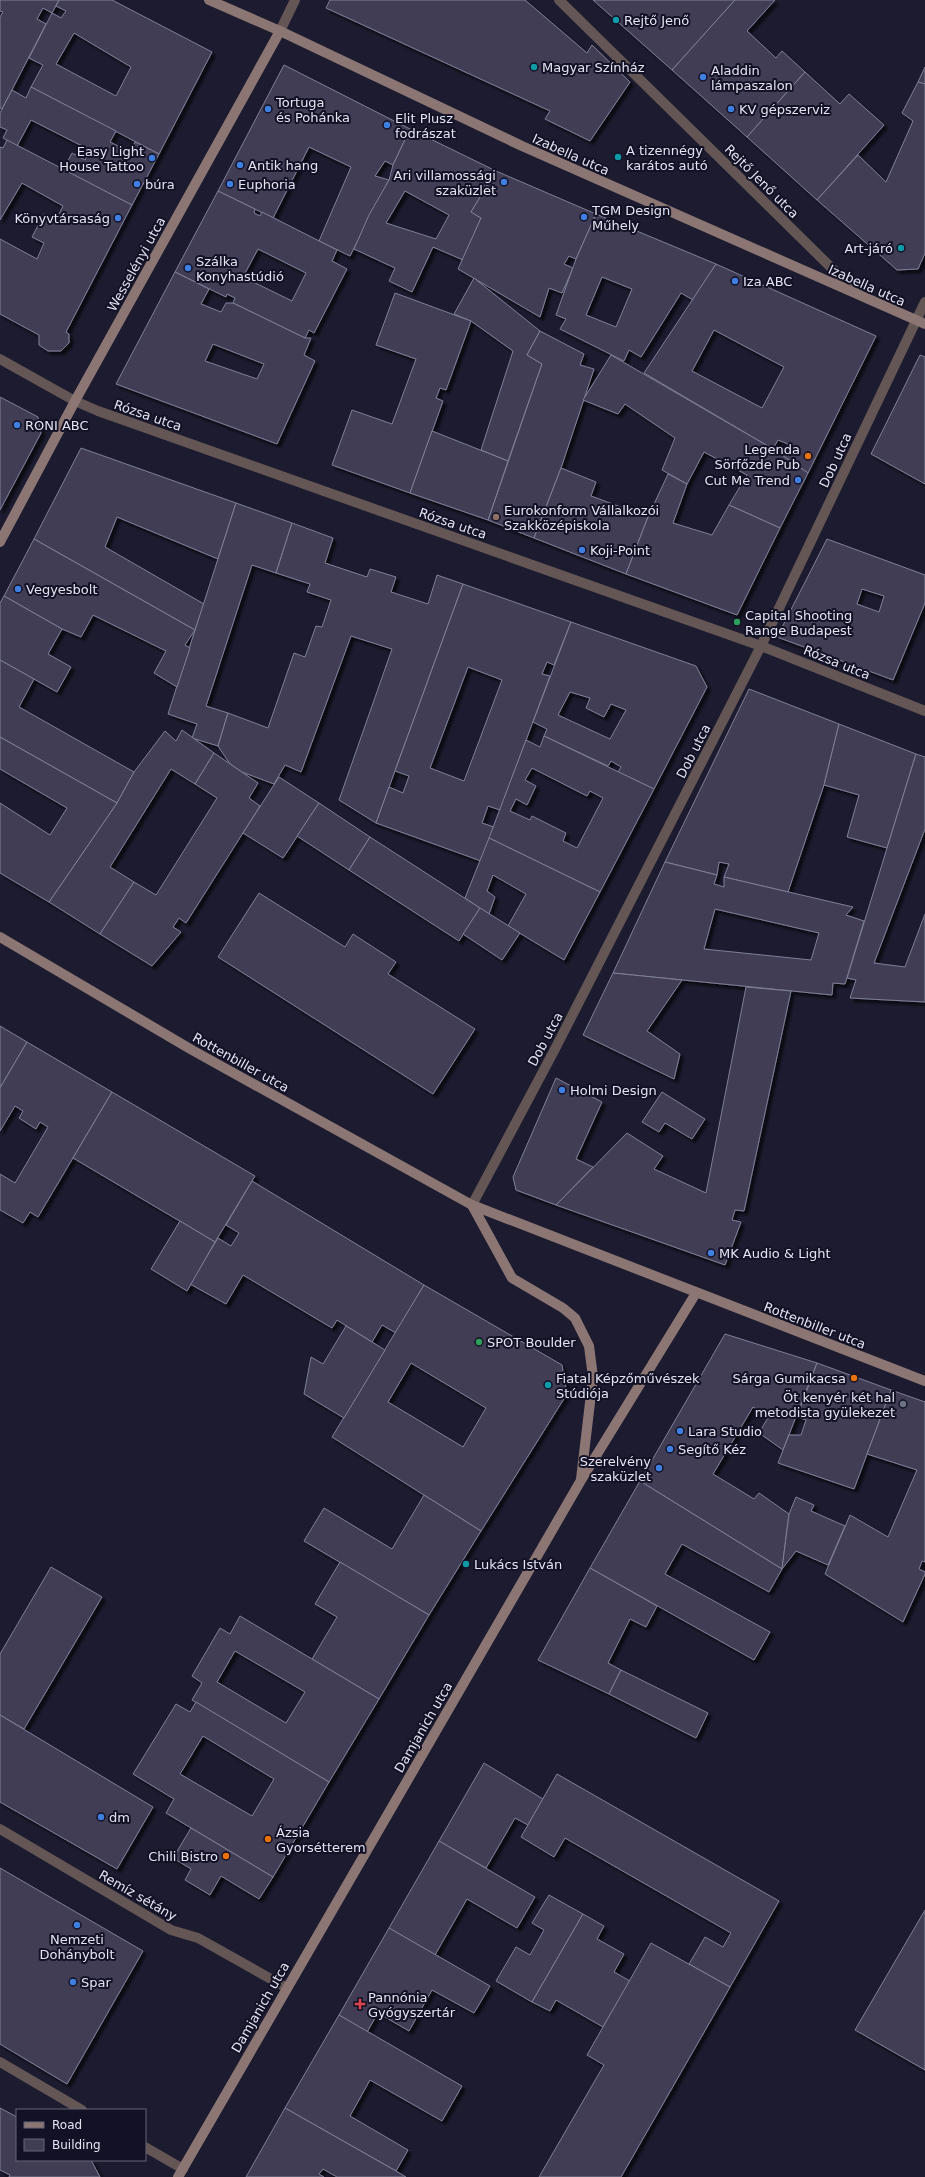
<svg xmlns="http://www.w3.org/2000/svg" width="925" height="2177" font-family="'DejaVu Sans',sans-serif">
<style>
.building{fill:#3f3e55;stroke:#7f7f99;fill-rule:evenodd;filter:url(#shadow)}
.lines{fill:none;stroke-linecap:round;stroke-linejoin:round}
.street{stroke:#635655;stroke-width:10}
.secondary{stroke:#8b7674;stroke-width:10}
.culture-dot{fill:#0f9aa8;stroke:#131125;stroke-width:1.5}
.shop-dot{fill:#3f7fe0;stroke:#131125;stroke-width:1.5}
.food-dot{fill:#e8710a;stroke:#131125;stroke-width:1.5}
.education-dot{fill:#8d6e63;stroke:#131125;stroke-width:1.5}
.leisure-dot{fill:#2e9e5b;stroke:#131125;stroke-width:1.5}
.worship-dot{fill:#6b7280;stroke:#131125;stroke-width:1.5}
.health-dot{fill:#e0444e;stroke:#131125;stroke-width:1.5}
.labels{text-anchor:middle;stroke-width:4;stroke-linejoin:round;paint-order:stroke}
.poi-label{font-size:13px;fill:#e3e3f2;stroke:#131125;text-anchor:start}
.street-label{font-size:13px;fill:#e3e3f2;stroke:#131125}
</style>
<defs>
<filter id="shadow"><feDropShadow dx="3.5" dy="3.5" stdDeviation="1" flood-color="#0009"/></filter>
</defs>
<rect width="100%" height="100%" fill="#1c1b2f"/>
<g class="building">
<polygon points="0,0 59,0 52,13 43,8 37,19 46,24 2,109 0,108 0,17 3,12 0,11"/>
<path d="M59,0H112L212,52L159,154L31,87L43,65L29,58L52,13L61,18L66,11L56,6ZM74,33L131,67L116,96L56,64Z"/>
<polygon points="330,0 525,0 587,53 592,45 630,82 590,141 545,119 550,111 326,8"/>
<polygon points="593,0 735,0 672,70"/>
<polygon points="735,0 775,0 747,31 776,58 782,51 805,72 747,137 672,70"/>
<polygon points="284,65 410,129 393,165 385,161 375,176 389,180 350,256 319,241 351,167 309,147 273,218 218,191"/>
<polygon points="925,67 925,84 918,82"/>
<polygon points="805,72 840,104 849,94 884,125 817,200 747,137"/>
<polygon points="918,82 925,84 925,253 918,269 897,270 817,200 858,155 886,182 913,121 902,113"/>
<polygon points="31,87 116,131 110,142 130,152 135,142 159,154 132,205 63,170 72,153 85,160 90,150 31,120 17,146 3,138 7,130 0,127 0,113 12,90 26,98"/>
<path d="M410,129L496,171L471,212L481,218L463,260L433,247L412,292L389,281L395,268L354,249L369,215L389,180L393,165ZM405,191L449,215L436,239L386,223Z"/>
<polygon points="7,140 132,205 66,332 69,334 69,343 61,351 48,351 39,345 39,335 0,314 0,239 37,259 44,243 32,237 44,214 56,220 63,206 22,183 0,220 0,147 3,148"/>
<polygon points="496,171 596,214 576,259 569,256 564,264 573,268 562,293 549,288 540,317 458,269 481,218 471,212"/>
<path d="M218,191L255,209L254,213L260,216L262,212L337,250L332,261L347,269L314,333L309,330L305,338L233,303L235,298L227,294L226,297L175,272ZM258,249L306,273L292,301L243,277Z"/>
<path d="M596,214L716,264L693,300L681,293L641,357L629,350L624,361L560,329L566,319L556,315L576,259ZM602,277L632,289L616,327L586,315Z"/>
<path d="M716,264L876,336L808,473L782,455L788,444L778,440L773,449L644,373ZM714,330L784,367L762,408L692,371Z"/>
<path d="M175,272L209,289L201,304L221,312L226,303H233L305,338H311L304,355L315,361L277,444L116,384ZM213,344L264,364L257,379L205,361Z"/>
<polygon points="474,278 540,331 527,355 542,364 508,461 481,450 513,351 471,321 454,314"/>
<polygon points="395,293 471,321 446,390 440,388 436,398 443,401 410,493 332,465 352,410 392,424 416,359 376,345"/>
<polygon points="540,331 584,354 580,365 594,369 561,468 534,538 488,520 542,364 527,355"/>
<polygon points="611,355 773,449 808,473 780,528 729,505 747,475 704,452 687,484 662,470 675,438 625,404 618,414 583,400"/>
<polygon points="920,355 925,357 925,484 871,454"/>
<polygon points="0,397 38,417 41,433 0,510"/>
<polygon points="432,431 508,461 488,520 410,493"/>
<polygon points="81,448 236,503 218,559 117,517 105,547 204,604 195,630 34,539"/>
<polygon points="561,468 596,482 591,496 648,517 626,574 534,538"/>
<polygon points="668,474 687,484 673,523 712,535 729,505 780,528 737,615 626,574 648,517"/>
<polygon points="236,503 292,523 276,573 252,565 206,706 228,713 218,746 192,738 197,724 168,714"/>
<polygon points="292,523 333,538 325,563 367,577 370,569 396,577 391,592 428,604 437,575 463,584 376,823 339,800 392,649 351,636 301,772 285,765 274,784 242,772 230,764 218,746 228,713 268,728 294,653 305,657 316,626 322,627 331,600 307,592 310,584 276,573"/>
<polygon points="34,539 195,630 185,645 190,648 177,687 154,673 166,651 93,615 81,637 62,629 4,596"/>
<path d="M827,539L925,575V603L893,680L777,637ZM862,589L884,596L879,612L857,604Z"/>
<path d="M463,584L571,622L554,665L547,662L542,674L550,676L500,810L488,806L482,823L494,827L481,861L376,823L389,787L403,793L409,776L395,771ZM468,667L502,680L464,781L430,768Z"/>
<polygon points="4,596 62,629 48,654 71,667 57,692 0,660 0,603"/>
<path d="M571,622L696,666L707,687L654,789L618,772L621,767L611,761L608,766L544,736L547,729L533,722ZM570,692L590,698L586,708L604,717L611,704L626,710L610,739L558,715Z"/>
<polygon points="0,660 34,679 19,707 134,772 117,803 0,737"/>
<polygon points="749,689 839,724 824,785 788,892 724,877 729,864 719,862 717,875 665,862"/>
<polygon points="839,724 916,754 887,848 847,837 859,795 824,785"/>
<polygon points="182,730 214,753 195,784 171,769 110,867 134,882 100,934 49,902 117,803 134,772 165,731 176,741"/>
<path d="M544,736L654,789L600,892L489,838L526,740L540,747ZM532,768L587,796L590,791L603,798L577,848L563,841L566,833L532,816L530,820L510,811L516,799L527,805L536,786L525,780Z"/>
<polygon points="0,737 117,803 49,902 0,873 0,803 50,835 67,808 0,769"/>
<polygon points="214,753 258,783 249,798 260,806 186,923 179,918 173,927 181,932 152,966 100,934 134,882 156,895 217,798 195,784"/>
<polygon points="916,754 925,757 925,829 874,963 905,967 925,914 925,1002 850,998 856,980 847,978"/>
<polygon points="279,777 319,803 283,858 243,833"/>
<polygon points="319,803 370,837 349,870 297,836"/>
<polygon points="370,837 480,908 459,941 349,870"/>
<polygon points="489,838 600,892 564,960 508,926 526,894 493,875 487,891 495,897 489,914 465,898"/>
<path d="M665,862L717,875L714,884L724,887V877L853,907L846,915L864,921L845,984L833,983L832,995L613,973ZM715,909L819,933L811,960L704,949Z"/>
<polygon points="259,893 345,947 353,934 396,962 388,974 475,1029 433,1094 218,957"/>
<polygon points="480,908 520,933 502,960 463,934"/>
<polygon points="613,973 682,980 647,1031 680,1054 674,1079 583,1035"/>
<polygon points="746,987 791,991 744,1211 735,1210 732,1220 741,1222 725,1265 556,1205 627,1133 663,1156 654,1169 706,1193"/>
<polygon points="0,1026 27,1042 0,1088"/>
<polygon points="27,1042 112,1092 38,1217 30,1212 23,1223 0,1210 0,1174 15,1183 48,1127 40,1122 36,1129 19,1118 23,1111 15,1106 0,1131 0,1088"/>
<polygon points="556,1078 602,1102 576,1159 593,1167 556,1205 516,1190 513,1177"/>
<polygon points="112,1092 255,1176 215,1242 73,1158"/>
<polygon points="662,1092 705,1119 692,1139 665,1123 659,1132 642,1122"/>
<polygon points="252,1181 424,1285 396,1333 382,1325 372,1342 337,1320 332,1328 243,1275 226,1304 190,1284 218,1238 231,1246 239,1233 226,1225"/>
<polygon points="180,1221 215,1242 187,1291 151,1269"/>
<path d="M424,1285L562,1365L567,1394L481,1531L332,1437ZM411,1363L486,1408L463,1447L388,1402Z"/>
<polygon points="346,1326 385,1350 344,1418 304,1394 311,1357 323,1364"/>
<polygon points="725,1334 817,1363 783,1450 759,1433 769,1416 753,1407 713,1474 754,1499 759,1493 789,1514 782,1569 640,1481"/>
<polygon points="817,1363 891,1390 854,1489 778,1463 789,1435 801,1435 806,1420 797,1417"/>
<polygon points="891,1390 925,1402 925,1562 922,1561 919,1569 925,1572 925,1574 903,1622 825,1574 850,1515 888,1537 917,1470 867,1454"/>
<polygon points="640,1481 782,1569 769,1592 682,1544 665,1574 770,1632 754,1660 590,1568"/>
<polygon points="424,1495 481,1531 429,1615 304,1541 324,1508 392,1549"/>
<polygon points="796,1497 814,1505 811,1511 845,1526 828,1565 796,1551 782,1569 789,1514"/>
<polygon points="340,1562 429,1615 379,1699 312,1659 337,1617 315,1604"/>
<polygon points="51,1567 102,1597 24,1729 0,1715 0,1654"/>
<polygon points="590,1568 657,1606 646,1627 630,1619 608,1663 621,1670 609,1694 538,1660"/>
<path d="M240,1616L379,1699L329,1782L192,1700L202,1683L192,1676L220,1628L230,1634ZM235,1651L305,1692L286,1723L217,1682Z"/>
<polygon points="621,1670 708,1713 696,1738 609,1694"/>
<path d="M196,1702L329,1782L273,1877L166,1813L174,1799L133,1774L176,1704L190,1712ZM203,1736L274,1779L252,1816L180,1774Z"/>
<polygon points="0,1715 153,1807 117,1869 0,1802"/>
<polygon points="484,1763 543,1799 528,1825 515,1818 486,1868 439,1841"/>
<polygon points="557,1774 779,1901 730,1987 689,1964 705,1937 723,1947 731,1933 565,1838 554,1857 521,1837"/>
<polygon points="191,1828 273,1877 259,1899 221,1876 210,1895 185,1880 191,1869 173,1858"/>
<polygon points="439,1841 535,1897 517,1928 467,1899 435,1955 389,1928"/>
<polygon points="0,1868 143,1951 67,2084 0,2044"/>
<polygon points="549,1895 583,1914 532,2002 496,1981 516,1947 530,1955 544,1930 532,1923"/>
<polygon points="925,1910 925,2070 855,2030"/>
<polygon points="583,1914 604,1926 597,1939 624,1954 614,1972 630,1981 603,2027 556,2000 550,2011 532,2002"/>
<polygon points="389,1928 490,1986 474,2013 432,1990 409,2031 378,2013 367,2032 339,2015"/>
<polygon points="651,1943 730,1987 621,2177 539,2177 604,2065 587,2055"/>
<polygon points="339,2015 462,2086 442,2121 370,2080 350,2116 408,2150 396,2171 285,2108"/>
<polygon points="0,2108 17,2117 17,2160 91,2160 100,2177 9,2177 10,2175 0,2170"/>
<polygon points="285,2108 396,2171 406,2177 337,2177 323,2169 319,2174 324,2177 246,2177"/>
</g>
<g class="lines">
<g class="street">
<polyline points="559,0 858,294"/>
<polyline points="280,31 295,0"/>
<polyline points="0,359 75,401 98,411 761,646 925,711"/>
<polyline points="472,1205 555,1049 761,646 925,302"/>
<polyline points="0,1829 171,1930 198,1938 287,1988"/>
<polyline points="0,2062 82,2110"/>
<polyline points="145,2147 183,2169"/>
</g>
<g class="secondary">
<polyline points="209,0 280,31 522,146 925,324"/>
<polyline points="0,542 75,401 280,31"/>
<polyline points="0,937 192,1050 472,1205 925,1381"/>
<polyline points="472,1205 512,1278 563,1308 575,1318 589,1346 593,1377 581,1479"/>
<polyline points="178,2177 580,1482 696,1293"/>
</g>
</g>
<g class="culture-dot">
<circle cx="616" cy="20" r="4"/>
<circle cx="534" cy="67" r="4"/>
<circle cx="618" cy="157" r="4"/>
<circle cx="901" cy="248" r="4"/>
<circle cx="548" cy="1385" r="4"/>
<circle cx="466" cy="1564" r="4"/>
</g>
<g class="shop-dot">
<circle cx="703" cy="77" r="4"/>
<circle cx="268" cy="109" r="4"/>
<circle cx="731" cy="109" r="4"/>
<circle cx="387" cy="125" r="4"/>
<circle cx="152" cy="158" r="4"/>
<circle cx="240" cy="165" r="4"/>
<circle cx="504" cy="182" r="4"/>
<circle cx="137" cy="184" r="4"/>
<circle cx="230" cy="184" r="4"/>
<circle cx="584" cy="217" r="4"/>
<circle cx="118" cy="218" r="4"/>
<circle cx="188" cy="268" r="4"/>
<circle cx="735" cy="281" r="4"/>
<circle cx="17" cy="425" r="4"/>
<circle cx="798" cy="480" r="4"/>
<circle cx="582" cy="550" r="4"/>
<circle cx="18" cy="589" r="4"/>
<circle cx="562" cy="1090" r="4"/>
<circle cx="711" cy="1253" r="4"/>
<circle cx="680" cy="1431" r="4"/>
<circle cx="670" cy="1449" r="4"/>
<circle cx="659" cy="1468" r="4"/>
<circle cx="101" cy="1817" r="4"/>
<circle cx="77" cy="1925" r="4"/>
<circle cx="73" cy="1982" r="4"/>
</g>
<g class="food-dot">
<circle cx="808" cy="456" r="4"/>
<circle cx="854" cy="1378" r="4"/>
<circle cx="268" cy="1839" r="4"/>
<circle cx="226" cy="1856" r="4"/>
</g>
<circle class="education-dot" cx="496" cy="517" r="4"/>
<g class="leisure-dot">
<circle cx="737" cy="622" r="4"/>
<circle cx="479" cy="1342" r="4"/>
</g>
<circle class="worship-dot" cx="903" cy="1404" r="4"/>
<path class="health-dot" d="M358 1998h4v4h4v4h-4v4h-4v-4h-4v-4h4z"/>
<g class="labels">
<g class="poi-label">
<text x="624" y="25">Rejtő Jenő</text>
<text x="542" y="72">Magyar Színház</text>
<text x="711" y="75">Aladdin<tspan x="711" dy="15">lámpaszalon</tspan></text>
<text x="276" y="107">Tortuga<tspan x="276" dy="15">és Pohánka</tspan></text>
<text x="739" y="114">KV gépszerviz</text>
<text x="395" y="123">Elit Plusz<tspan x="395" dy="15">fodrászat</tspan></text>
<text x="626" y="155">A tizennégy<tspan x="626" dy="15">karátos autó</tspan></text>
<text x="144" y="156" text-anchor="end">Easy Light<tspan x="144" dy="15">House Tattoo</tspan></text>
<text x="248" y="170">Antik hang</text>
<text x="496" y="180" text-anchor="end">Ari villamossági<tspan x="496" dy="15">szaküzlet</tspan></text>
<text x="145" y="189">búra</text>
<text x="238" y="189">Euphoria</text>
<text x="592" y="215">TGM Design<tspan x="592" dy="15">Műhely</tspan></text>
<text x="110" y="223" text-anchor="end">Könyvtársaság</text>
<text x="893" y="253" text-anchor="end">Art-járó</text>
<text x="196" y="266">Szálka<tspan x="196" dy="15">Konyhastúdió</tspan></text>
<text x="743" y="286">Iza ABC</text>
<text x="25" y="430">RONI ABC</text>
<text x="800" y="454" text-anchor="end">Legenda<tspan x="800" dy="15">Sörfőzde Pub</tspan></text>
<text x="790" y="485" text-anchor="end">Cut Me Trend</text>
<text x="504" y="515">Eurokonform Vállalkozói<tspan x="504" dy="15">Szakközépiskola</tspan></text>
<text x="590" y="555">Koji-Point</text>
<text x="26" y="594">Vegyesbolt</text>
<text x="745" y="620">Capital Shooting<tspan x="745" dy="15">Range Budapest</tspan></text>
<text x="570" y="1095">Holmi Design</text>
<text x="719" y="1258">MK Audio &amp; Light</text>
<text x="487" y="1347">SPOT Boulder</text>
<text x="556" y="1383">Fiatal Képzőművészek<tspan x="556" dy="15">Stúdiója</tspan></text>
<text x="846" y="1383" text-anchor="end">Sárga Gumikacsa</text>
<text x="895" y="1402" text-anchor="end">Öt kenyér két hal<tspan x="895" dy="15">metodista gyülekezet</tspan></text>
<text x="688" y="1436">Lara Studio</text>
<text x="678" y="1454">Segítő Kéz</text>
<text x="651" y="1466" text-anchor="end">Szerelvény<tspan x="651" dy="15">szaküzlet</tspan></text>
<text x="474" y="1569">Lukács István</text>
<text x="109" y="1822">dm</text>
<text x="276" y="1837">Ázsia<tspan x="276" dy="15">Gyorsétterem</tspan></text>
<text x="218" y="1861" text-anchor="end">Chili Bistro</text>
<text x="77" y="1944" text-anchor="middle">Nemzeti<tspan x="77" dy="15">Dohánybolt</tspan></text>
<text x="81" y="1987">Spar</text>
<text x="368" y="2002">Pannónia<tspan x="368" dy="15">Gyógyszertár</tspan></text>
</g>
<g class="street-label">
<text transform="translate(571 154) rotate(24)" y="5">Izabella utca</text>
<text transform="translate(762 181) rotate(45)" y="5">Rejtő Jenő utca</text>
<text transform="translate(136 264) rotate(-61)" y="5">Wesselényi utca</text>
<text transform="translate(867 285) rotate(24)" y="5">Izabella utca</text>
<text transform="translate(148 415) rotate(19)" y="5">Rózsa utca</text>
<text transform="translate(835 460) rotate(-65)" y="5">Dob utca</text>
<text transform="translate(453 523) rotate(19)" y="5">Rózsa utca</text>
<text transform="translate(837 662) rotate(22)" y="5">Rózsa utca</text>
<text transform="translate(693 751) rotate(-63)" y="5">Dob utca</text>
<text transform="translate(545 1039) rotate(-62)" y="5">Dob utca</text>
<text transform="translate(241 1062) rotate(29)" y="5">Rottenbiller utca</text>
<text transform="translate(815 1325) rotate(21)" y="5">Rottenbiller utca</text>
<text transform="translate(423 1727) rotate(-60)" y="5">Damjanich utca</text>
<text transform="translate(138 1895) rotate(30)" y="5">Remíz sétány</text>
<text transform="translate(260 2007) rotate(-60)" y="5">Damjanich utca</text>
</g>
</g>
<rect x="16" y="2109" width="130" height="52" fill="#131125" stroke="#666577"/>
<rect x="24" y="2122" width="20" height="6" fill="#8b7674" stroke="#666577"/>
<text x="52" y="2129" font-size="12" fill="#e3e3f2">Road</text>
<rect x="24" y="2139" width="20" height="12" fill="#3f3e55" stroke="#666577"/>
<text x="52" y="2149" font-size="12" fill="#e3e3f2">Building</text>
</svg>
